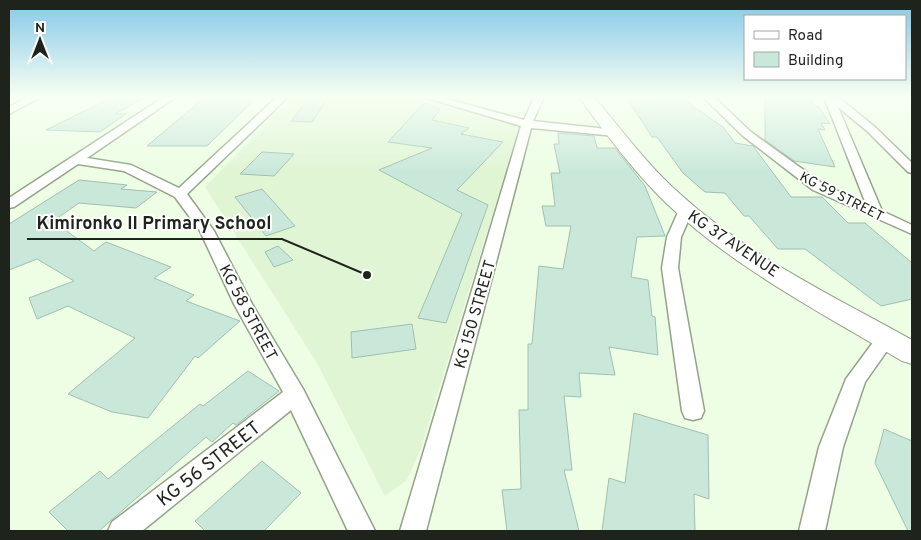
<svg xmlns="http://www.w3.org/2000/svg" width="921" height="540" font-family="Overpass,sans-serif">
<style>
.built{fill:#e0f5d4}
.building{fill:#c9e8d9;stroke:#a0bfb0}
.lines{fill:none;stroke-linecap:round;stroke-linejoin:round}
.street-casing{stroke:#93a28a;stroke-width:3}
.secondary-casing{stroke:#93a28a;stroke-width:2}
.street{fill:#fff;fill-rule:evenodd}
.secondary{fill:#fff;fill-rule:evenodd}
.labels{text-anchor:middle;stroke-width:4;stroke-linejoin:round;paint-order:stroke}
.far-street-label{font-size:14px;fill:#1e241b;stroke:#fff}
.street-label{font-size:16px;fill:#1e241b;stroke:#fff}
.near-street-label{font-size:19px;fill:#1e241b;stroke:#fff}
.leader{fill:none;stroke:#1e241b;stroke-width:2}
.callout-dot{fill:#1e241b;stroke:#fff;stroke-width:2}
.callout-label{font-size:18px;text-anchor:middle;font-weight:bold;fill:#1e241b;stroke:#fff;stroke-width:4;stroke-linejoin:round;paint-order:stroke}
</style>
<rect width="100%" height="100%" fill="#edfee4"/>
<polygon class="built" points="293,97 427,97 519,127 421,448 407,480 385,496 317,363 205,187"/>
<g class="building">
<polygon points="113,97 144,98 115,114 126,114 100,132 46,130"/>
<polygon points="205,97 257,97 207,146 147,146"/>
<polygon points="310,97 329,97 312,122 291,121"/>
<polygon points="680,97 724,128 735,143 753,146 791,197 822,197 848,223 865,223 912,263 912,299 881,306 805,249 778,249 749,216 744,216 725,193 705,192 683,173 657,137 652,137 628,100"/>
<polygon points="765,97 809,97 814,106 819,107 830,124 821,123 825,130 818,129 835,167 794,161 765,140"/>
<polygon points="424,103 440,109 432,120 469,128 461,134 503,142 457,190 488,205 446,323 418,318 462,214 379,170 432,148 388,142"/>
<polygon points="558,133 594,136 597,148 615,148 645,186 665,236 637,237 631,277 648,280 652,316 655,317 658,355 609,347 615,375 579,373 581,397 564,396 572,470 564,470 579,531 507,531 502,490 521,489 519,410 528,410 528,344 532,344 539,266 563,269 571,226 546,226 542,206 555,206 551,173 560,173 554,144 559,144"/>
<polygon points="262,152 294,154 274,176 240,174"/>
<polygon points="79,180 127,185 121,189 157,192 136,208 79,203 53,221 94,251 106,242 171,267 154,278 194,295 186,301 240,321 198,358 195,356 148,418 112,412 68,394 135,338 68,306 37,319 29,298 74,281 37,259 9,270 9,224"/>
<polygon points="262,189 295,226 266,236 235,197"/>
<polygon points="278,246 293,260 274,267 265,252"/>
<polygon points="412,324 416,349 352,358 351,332"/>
<polygon points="248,371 279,391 236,425 233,423 212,442 206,437 99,531 68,531 49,512 100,471 108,479 200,404 203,406"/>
<polygon points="634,413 708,435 709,499 694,494 695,531 602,531 609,478 625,483"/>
<polygon points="884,429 912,441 912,531 908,531 875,463"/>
<polygon points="262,461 301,493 264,531 205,531 195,521"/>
</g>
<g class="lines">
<g class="street-casing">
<g id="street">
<polygon points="28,97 41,97 9,114 9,107"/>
<polygon points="164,97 176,97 87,158 131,165 179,188 277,97 288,97 187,194 214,231 252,304 303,389 375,531 348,531 291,410 142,531 108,531 112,522 283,392 234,304 200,231 175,197 124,171 78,164 14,207 9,208 9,198"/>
<polygon points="424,97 440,97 524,120 534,97 544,97 533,121 616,130 621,133 616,136 531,128 426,531 400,531 521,126"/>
<polygon points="703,97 714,97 751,132 823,184 866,204 824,97 838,97 875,127 912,163 912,173 908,172 867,131 838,107 882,211 912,225 912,234 813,190 743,136"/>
<polygon points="686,206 693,210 681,237 678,268 704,411 701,418 693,420 685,418 682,411 662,268 667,237 679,210"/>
<polygon points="887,331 894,333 896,338 865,382 843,447 825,531 799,531 819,447 846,379 880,333"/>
</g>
</g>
<g class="secondary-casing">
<path id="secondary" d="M579,97H594C622,130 647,165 680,194C747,255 833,296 912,340V364L902,361C822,313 734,268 666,203C634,172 605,133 579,97Z"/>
</g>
<use href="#street" class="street"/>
<use href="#secondary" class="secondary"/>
</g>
<linearGradient id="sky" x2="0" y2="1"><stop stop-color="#84c8e8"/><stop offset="0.56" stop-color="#f7fff3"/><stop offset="1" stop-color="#f7fff3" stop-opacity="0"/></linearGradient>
<rect width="921" height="173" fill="url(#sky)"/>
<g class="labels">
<g class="far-street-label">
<text transform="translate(842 196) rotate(27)" y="5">KG 59 STREET</text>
</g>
<g class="street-label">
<text transform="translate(734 243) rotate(34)" y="6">KG 37 AVENUE</text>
<text transform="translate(249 312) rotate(62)" y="6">KG 58 STREET</text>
<text transform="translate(474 314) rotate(-74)" y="6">KG 150 STREET</text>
</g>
<g class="near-street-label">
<text transform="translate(208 463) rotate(-38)" y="7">KG 56 STREET</text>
</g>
</g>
<path class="leader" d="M367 275L282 239H27"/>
<circle class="callout-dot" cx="367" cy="275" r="5"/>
<g class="callout-label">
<text x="154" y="229">Kimironko II Primary School</text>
</g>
<rect width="921" height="540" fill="none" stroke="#1e241b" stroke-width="20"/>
<rect x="744" y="15" width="162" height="65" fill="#ffffff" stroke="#a5a7a4"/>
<rect x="754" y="31" width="25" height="8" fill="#ffffff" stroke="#a5a7a4"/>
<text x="788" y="40" font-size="15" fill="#1e241b">Road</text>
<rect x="754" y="52" width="25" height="15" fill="#c9e8d9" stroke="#a5a7a4"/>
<text x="788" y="65" font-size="15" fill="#1e241b">Building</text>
<g transform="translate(40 40)" stroke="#ffffff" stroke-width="4" paint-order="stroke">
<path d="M0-4L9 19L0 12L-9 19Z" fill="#1e241b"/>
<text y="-8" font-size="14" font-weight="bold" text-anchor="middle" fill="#1e241b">N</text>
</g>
</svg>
